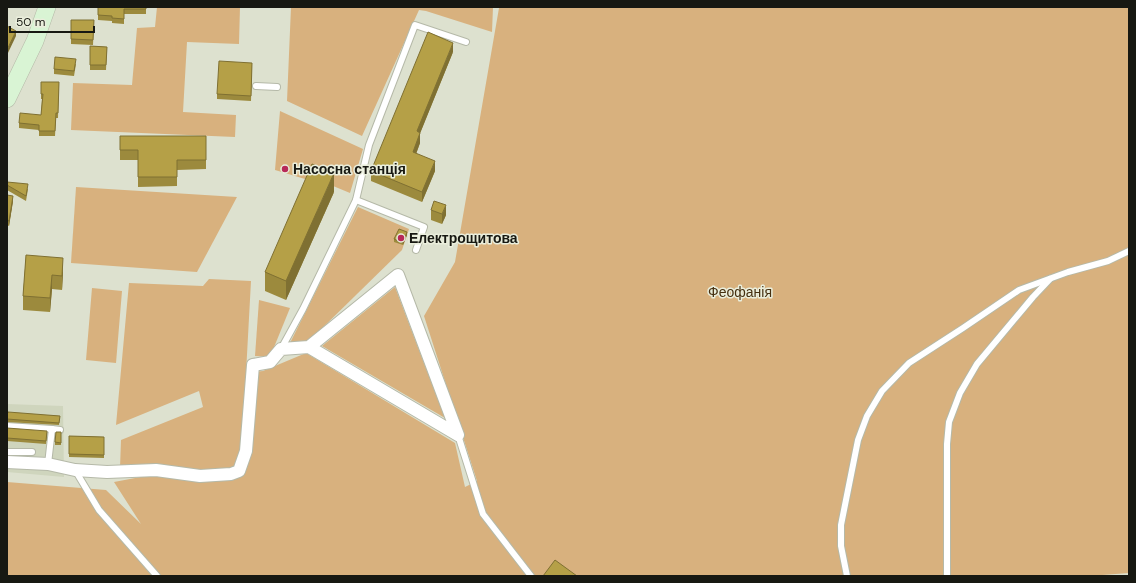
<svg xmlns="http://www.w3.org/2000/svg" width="1136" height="583" font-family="'DM Sans',sans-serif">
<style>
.built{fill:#cfd5bd}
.green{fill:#d8b17e}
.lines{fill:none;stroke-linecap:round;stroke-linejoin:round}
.lane-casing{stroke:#b5b9a8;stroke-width:8}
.street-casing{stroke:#b5b9a8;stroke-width:14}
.secondary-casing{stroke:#b5b9a8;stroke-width:18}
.lane{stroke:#fff;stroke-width:6}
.street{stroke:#fff;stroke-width:12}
.secondary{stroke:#d9f4d4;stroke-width:17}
.wall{fill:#9c8a3d}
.shaded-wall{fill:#7f7032}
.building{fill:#b5a047;stroke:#7f7032}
.poi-dot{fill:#b72858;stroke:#eaeedc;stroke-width:1.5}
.labels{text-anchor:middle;stroke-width:3;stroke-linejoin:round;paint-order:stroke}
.poi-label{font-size:14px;font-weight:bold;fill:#171812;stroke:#eaeedc;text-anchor:start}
.park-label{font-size:14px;fill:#463010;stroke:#eaeedc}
</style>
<rect width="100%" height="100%" fill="#dde1cf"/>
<polygon class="built" points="7,404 63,406 64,477 7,472"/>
<g class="green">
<polygon points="157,7 240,7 239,44 187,42 183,112 236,115 235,137 71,130 73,83 132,85 137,28 155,27"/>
<polygon points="291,7 493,7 492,32 426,11 419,10 362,136 287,101"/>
<polygon points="501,7 1129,7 1129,573 1089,576 7,576 7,482 106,490 141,524 114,482 167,472 120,468 121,440 203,407 199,391 116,425 129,283 203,286 209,279 251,281 246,373 263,371 306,353 455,443 465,487 477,481 424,316 455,262 499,8"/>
<polygon points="280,111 363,149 350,193 309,176 305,179 275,170"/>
<polygon points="76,187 237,197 197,272 71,263"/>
<polygon points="358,207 409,229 402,250 309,341 290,343"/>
<polygon points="395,287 445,418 322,346"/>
<polygon points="92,288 122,291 116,363 86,360"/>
<polygon points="259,300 290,308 270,357 255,356"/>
</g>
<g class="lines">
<g class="lane-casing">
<g id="lane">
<polyline points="256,86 277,87"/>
<polyline points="416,250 424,227 356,200 369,145 415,25 466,42"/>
<polyline points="281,349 303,309 356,200"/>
<polyline points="7,426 52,429"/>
<polyline points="458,435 483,514 531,576"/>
<polyline points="7,452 32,452"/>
<polyline points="48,464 52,429 60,430"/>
<polyline points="75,470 99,510 157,576"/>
<polyline points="847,576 841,546 841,525 858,440 867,416 882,391 909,363 963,328 1019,290 1068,272 1108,261 1129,251"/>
<polyline points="947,576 947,444 949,422 960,393 977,364 1033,297 1050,279"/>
</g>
</g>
<g class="street-casing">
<polyline id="street" points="7,462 48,464 75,470 107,472 156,470 200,476 231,474 239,471 246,451 253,365 270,362 281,349 309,347 458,435 398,275 309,347"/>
</g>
<g class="secondary-casing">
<polyline id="secondary" points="7,99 35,41 47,7"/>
</g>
<use href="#lane" class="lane"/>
<use href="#street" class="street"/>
<use href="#secondary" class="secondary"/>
</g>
<g class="wall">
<polygon points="98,7 146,7 146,14 124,14 124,24 112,23 112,21 98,20"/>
<polygon points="71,20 94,20 93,45 71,44"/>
<polygon points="90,46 107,47 106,70 90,70"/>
<polygon points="453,52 420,133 420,143 416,154 435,171 422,202 371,181 371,171"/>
<polygon points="252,63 251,101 217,99 217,94"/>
<polygon points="76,64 74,76 54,74 54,69"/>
<polygon points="41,82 59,82 58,118 56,118 55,136 39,136 39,130 19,128 19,123 41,115 42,99 41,99"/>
<polygon points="120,136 206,136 206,169 177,170 177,186 138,187 138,160 120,160"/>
<polygon points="7,182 28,189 26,201 7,190"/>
<polygon points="334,192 286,300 265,291 265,272"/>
<polygon points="7,195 13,201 9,226 7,225"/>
<polygon points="431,210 446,215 442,224 431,220"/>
<polygon points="407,235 403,245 394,242 394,239"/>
<polygon points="26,255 63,272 62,290 52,289 50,312 23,310 23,296"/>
<polygon points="7,413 60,416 59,425 7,422"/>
<polygon points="7,428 47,433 46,444 7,441"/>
<polygon points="61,432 61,445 55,445 55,442"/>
<polygon points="69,436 104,437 104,458 69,457"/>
</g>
<g class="shaded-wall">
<polygon points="16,31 16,36 7,55 7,50"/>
<polygon points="453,43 453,52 417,141 417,131"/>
<polygon points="420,133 420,143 413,162 413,152"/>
<polygon points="435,161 435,171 422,202 422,192"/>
<polygon points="334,173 334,192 286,300 286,281"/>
<polygon points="13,196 13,201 9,226 9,221"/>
<polygon points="446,205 446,215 442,224 442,214"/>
<polygon points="407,232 407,235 403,245 403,243"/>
<polygon points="63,258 63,272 62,290 62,276"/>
<polygon points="52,275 52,289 50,312 50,298"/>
</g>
<g class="building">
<polygon points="98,7 146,7 146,9 124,9 124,19 112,18 112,16 98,15"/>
<polygon points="71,20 94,20 93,40 71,39"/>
<polygon points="7,26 16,31 7,50"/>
<polygon points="428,32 453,43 417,131 420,133 413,152 435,161 422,192 371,171"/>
<polygon points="90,46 107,47 106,65 90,65"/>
<polygon points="55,57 76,59 74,71 54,69"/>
<polygon points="219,61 252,63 251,96 217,94"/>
<polygon points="41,82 59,82 58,113 56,113 55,131 39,131 39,125 19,123 20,113 41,115 43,94 41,94"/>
<polygon points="120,136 206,136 206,160 177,160 177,177 138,177 138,150 120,150"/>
<polygon points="312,164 334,173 286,281 265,272"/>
<polygon points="7,182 28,184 26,196 7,185"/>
<polygon points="7,195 13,196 9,221 7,220"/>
<polygon points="434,201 446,205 442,214 431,210"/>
<polygon points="399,229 407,232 403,243 394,239"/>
<polygon points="26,255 63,258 62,276 52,275 50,298 23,296"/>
<polygon points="8,412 60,416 59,423 7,419 7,413 8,413"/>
<polygon points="7,428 47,431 46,441 7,438"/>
<polygon points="56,432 61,432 61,443 55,442"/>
<polygon points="69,436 104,437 104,455 69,454"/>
<polygon points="555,560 577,576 543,576"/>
</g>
<g class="poi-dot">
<circle cx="285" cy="169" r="4"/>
<circle cx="401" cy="238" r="4"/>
</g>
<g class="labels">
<g class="poi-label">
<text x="293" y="174">Насосна станція</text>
<text x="409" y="243">Електрощитова</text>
</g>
<g class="park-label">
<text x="740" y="297">Феофанія</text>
</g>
</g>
<rect width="1136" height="583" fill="none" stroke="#171812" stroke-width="16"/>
<path d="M10 26v6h84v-6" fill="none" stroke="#171812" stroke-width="2"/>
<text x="16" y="26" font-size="12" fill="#171812" stroke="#eaeedc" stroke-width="3" paint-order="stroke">50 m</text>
</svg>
